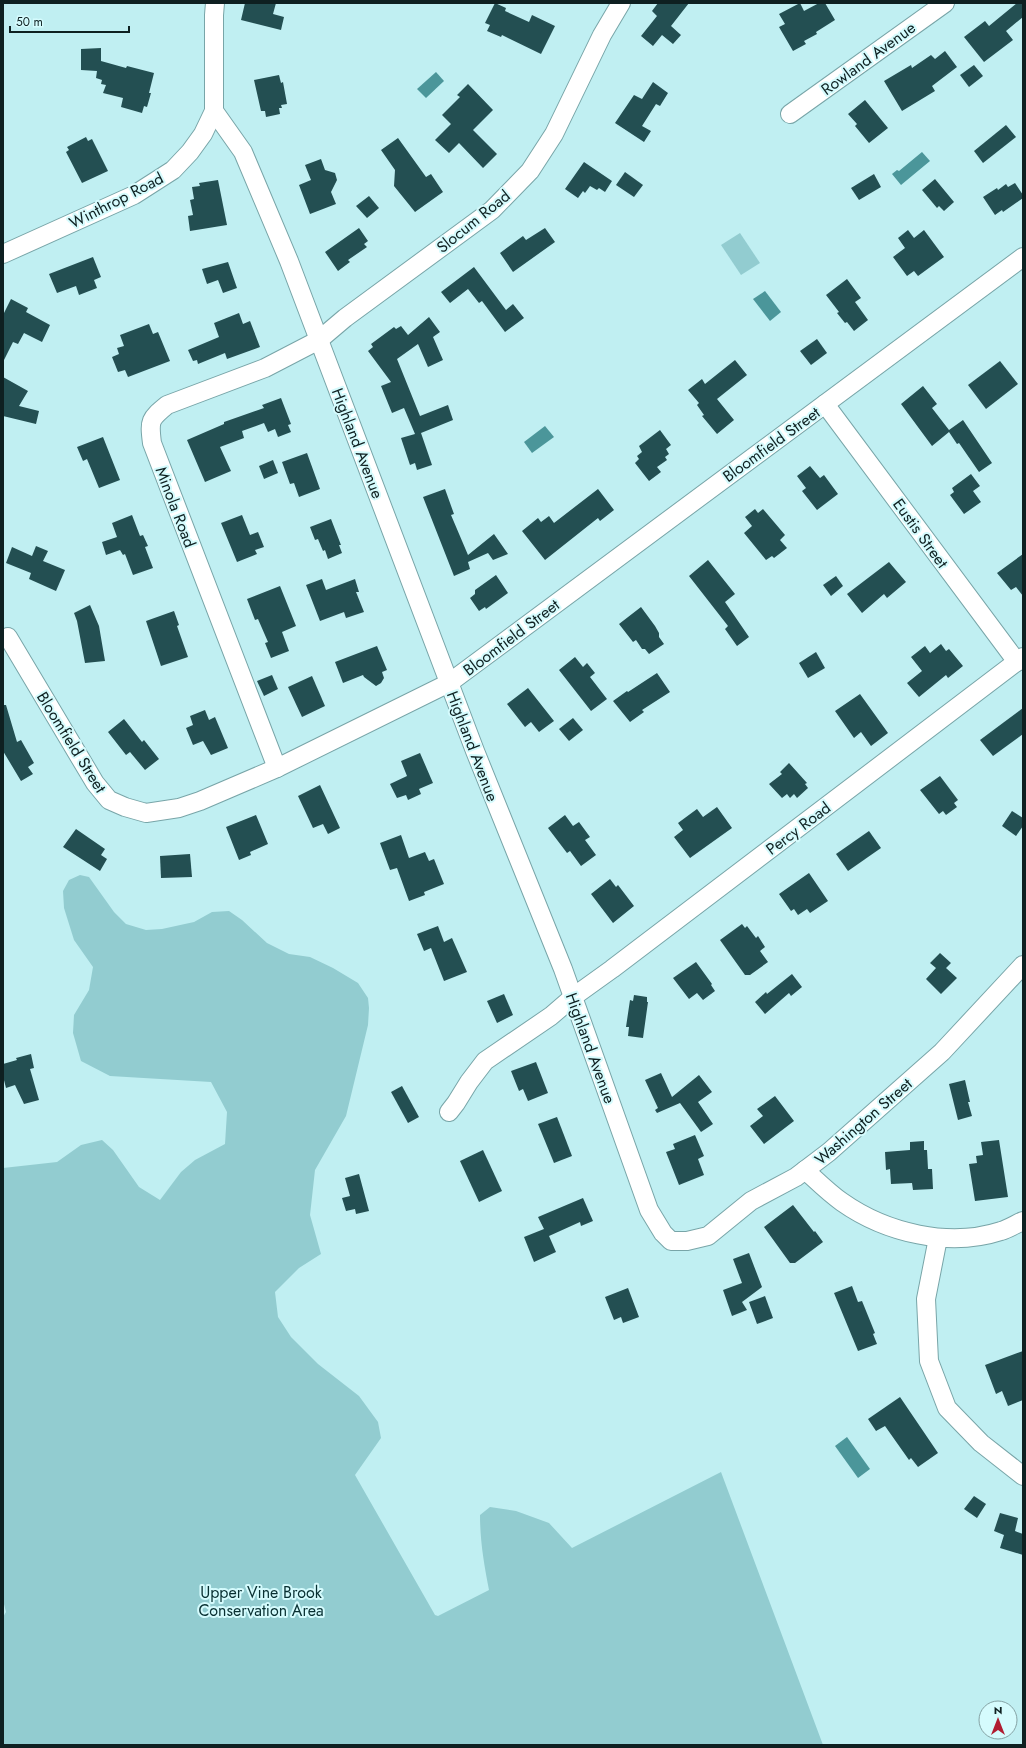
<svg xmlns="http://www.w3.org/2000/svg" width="1026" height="1748" font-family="Jost,sans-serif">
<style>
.green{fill:#92ccd0}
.water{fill:#4b969a}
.building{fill:#234f52}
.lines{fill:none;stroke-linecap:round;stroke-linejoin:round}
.street-casing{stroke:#78a5a8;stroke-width:20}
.street{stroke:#fff;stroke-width:18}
.labels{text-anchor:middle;stroke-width:4;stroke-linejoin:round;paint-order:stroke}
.street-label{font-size:16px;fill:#0e2021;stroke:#d5fbfd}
.park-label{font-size:16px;fill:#082f31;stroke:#d5fbfd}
</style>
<rect width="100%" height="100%" fill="#c0eff2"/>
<g class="green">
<polygon points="740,233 760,263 741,275 721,245"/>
<path d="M80,875L89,877L114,912L126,924L146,930L162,929L194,922L212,912L229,911L242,920L267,943L289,954L310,957L333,968L358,983L368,998L369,1008L368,1025L346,1116L315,1170L310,1215L321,1254L299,1268L275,1292L278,1317L291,1337L318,1364L359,1396L378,1422L381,1438L355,1475L435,1615L438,1616L489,1590C484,1564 480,1541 480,1515L490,1507L516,1511L549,1523L572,1548L721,1472L823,1745H3V1617L6,1612L3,1600V1168L57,1162L81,1145L102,1140L113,1150L139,1187L160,1200L181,1172L195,1160L225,1144L227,1112L211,1082L110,1076L81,1061L73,1033L74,1015L89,990L93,967L74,940L64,908L63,891L69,880Z"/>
</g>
<g class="water">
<polygon points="436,72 444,81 426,98 417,89"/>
<polygon points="922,152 930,161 901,185 892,174 897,170 899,171"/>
<polygon points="765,291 781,312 770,321 753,299"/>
<polygon points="545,426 554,437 532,453 524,442"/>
<polygon points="847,1437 870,1469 858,1478 835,1446"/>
</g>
<g class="building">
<polygon points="245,3 276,3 273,14 284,17 281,30 241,20"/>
<polygon points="495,3 506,8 505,11 529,22 532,15 555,26 541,54 502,35 501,37 487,31 490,25 485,23"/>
<polygon points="658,3 689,3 671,26 681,35 673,44 662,35 653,46 641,36 657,16 652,11"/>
<polygon points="800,3 804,11 819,3 825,3 835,20 816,32 817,34 804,41 806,44 793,51 779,27 785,24 779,14"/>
<polygon points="1017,3 1023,3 1023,17 1006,31 1013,40 984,62 964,37 985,21 989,26"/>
<polygon points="101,48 101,61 126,68 127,66 154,73 149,93 151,93 147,107 144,106 142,113 121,107 123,98 103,93 106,85 101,84 102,80 96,78 97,71 81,70 81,49"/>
<polygon points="945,51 957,67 932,86 935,91 902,111 884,81 911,65 912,68 931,55 935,59"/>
<polygon points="974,65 983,76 969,87 960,75"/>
<polygon points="279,75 281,83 283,82 287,104 281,105 282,108 279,108 280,114 266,117 265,111 261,111 254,80"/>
<polygon points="653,82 668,93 660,106 656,104 642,126 651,131 644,142 615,123 634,95 642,99"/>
<polygon points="468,84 493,110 473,130 497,154 483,168 459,143 449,153 435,140 451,124 442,115 460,97 457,95"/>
<polygon points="865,100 888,128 869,143 855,126 857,124 848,114"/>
<polygon points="1006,125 1016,137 983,163 974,151"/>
<polygon points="86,137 88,141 92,139 108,171 82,183 66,152 69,150 67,147"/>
<polygon points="398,138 426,177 431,174 443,192 415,212 394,186 395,170 381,150"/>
<polygon points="321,159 325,170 335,173 337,180 331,192 336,204 310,214 299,185 311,180 305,165"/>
<polygon points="584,162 612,181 605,192 599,188 597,190 590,186 585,193 583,191 578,198 565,189"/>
<polygon points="625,172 643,185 634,197 616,185"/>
<polygon points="874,174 881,187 859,200 851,188"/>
<polygon points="935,179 954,202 944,211 939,206 937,208 922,190"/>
<polygon points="218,180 227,225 190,231 188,216 193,215 190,200 194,199 192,187 200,186 199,183"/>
<polygon points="1015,183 1023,195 1023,198 1003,212 1002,210 995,215 983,197 997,188 998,190 1006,184 1008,187"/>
<polygon points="369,196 379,208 367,218 356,206"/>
<polygon points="359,228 368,241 364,244 367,247 348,260 350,262 338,271 325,252"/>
<polygon points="545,228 555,242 513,272 500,253 523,236 526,240"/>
<polygon points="908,230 914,238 924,230 944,257 918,276 914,271 907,276 893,257 905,248 898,238"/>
<polygon points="93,257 101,277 94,280 97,288 79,295 76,286 57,293 49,274"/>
<polygon points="228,262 237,288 223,293 218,280 207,284 202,269"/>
<polygon points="474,267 506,310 513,304 524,318 505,332 482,301 479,303 468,289 450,303 441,292"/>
<polygon points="847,279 861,298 855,302 868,320 854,331 847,322 845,323 837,313 839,312 826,295"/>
<polygon points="11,299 28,308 26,312 50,325 42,342 24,333 18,344 13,342 3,362 3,315"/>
<polygon points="239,313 243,324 250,321 260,347 227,359 225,353 198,364 197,360 193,361 188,350 219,337 214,323"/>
<polygon points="429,317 440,332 433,337 443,360 428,367 418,344 397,359 420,416 448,405 453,420 421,433 432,465 417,470 415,463 410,465 401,438 415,434 404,408 392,413 381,386 391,382 368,351 373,347 371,344 394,327 396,329 401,326 408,335"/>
<polygon points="149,324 153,334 158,332 170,361 128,377 125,370 118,372 112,357 119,354 117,348 124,346 120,335"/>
<polygon points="817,339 827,353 811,365 800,351"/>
<polygon points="735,360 747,375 717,399 734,420 717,434 702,416 704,415 697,405 699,403 688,390 702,379 705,384"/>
<polygon points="1000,361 1018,384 986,409 968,385"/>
<polygon points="3,377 28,391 19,406 39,411 36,424 3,416"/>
<polygon points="923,386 937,404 932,408 949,430 963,420 992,463 979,472 959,443 957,444 949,432 932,446 901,404"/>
<polygon points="281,398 291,424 288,425 291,432 278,437 275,429 268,432 264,423 242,431 244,438 220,447 231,471 205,482 187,440 224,424 224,422 264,408 262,405"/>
<polygon points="660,430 671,445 666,449 669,454 665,457 667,460 657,467 661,472 649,481 635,463 639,459 637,456 642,452 639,446"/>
<polygon points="103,437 120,480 99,488 87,459 83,461 77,447"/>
<polygon points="307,453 320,489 299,497 294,483 290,484 282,462"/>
<polygon points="273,460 278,473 264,479 259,466"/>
<polygon points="810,466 820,478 824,475 838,494 817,510 802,491 806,488 797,476"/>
<polygon points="971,474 980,486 973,491 981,502 964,514 950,495 954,492 952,488"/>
<polygon points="445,489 454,514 451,515 468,555 494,534 508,554 493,560 488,553 468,562 470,569 454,576 423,497"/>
<polygon points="598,489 614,510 600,521 598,518 545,560 522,531 538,518 541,522 549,516 554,523"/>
<polygon points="755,509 758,513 763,509 785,535 780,540 787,548 774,558 772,556 766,560 744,533 752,526 745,517"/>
<polygon points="132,515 140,536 143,535 148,546 145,547 153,568 133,575 125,554 123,555 120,550 106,555 102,542 117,537 112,523"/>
<polygon points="242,515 250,535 258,532 264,547 255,550 257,554 237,562 221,523"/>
<polygon points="331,519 341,545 339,545 342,553 328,559 325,550 323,551 318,539 315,540 310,527"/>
<polygon points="36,546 48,551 43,561 65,570 56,591 29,579 31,573 6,563 12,547 32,556"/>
<polygon points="1023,554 1023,596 1016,587 1011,590 997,573"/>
<polygon points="708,560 735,594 725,602 749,637 737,646 725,629 728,626 689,576"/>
<polygon points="889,562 906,582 887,598 884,594 862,613 847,594"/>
<polygon points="496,575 508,593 486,609 485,607 479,611 470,598 475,594 475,590"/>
<polygon points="836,576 843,586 831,596 823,585"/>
<polygon points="322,579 326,590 355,579 359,592 356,592 364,612 346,618 344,612 320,621 306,585"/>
<polygon points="280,586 296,626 282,632 289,651 271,658 265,643 268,642 258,619 255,620 247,599"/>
<polygon points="90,605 99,626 105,661 85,663 77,621 74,613"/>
<polygon points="641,607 655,626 659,633 659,637 664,644 649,654 645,649 642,649 636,640 633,642 619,624"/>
<polygon points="174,611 179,625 177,626 188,657 161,666 146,621"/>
<polygon points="941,644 946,651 949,649 963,666 948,678 946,675 919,697 907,683 922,671 911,657 925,646 930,653"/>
<polygon points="377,646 387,670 382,672 384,678 381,683 376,686 364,677 363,675 343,683 335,662"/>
<polygon points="816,652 825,668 808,678 799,663"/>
<polygon points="575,657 583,667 587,663 595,673 590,677 607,699 591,711 559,670"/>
<polygon points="657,673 670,692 642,710 644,712 630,722 613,701 627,691 628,692"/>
<polygon points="272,675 278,689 264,696 257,681"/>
<polygon points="312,676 325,706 302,717 288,687"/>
<polygon points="528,688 554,721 539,732 531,722 525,727 507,704"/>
<polygon points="860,694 888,733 871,746 861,732 854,738 835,711"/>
<polygon points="3,705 6,705 17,742 21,740 34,763 28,767 33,774 21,781 3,751"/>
<polygon points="1023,708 1023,734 993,756 980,740"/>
<polygon points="205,710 209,720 215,717 228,748 211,755 203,741 193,745 186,728 193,725 190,716"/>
<polygon points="573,718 583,730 569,741 559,729"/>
<polygon points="124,719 142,742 144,740 159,759 145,770 130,752 126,755 108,732"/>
<polygon points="420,753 433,783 419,789 421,794 408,800 406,795 397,798 390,784 407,776 401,761"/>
<polygon points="789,763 807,783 805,784 808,788 797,798 794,794 790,798 787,794 782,798 769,784 782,774 780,772"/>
<polygon points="940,776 958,800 954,803 957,807 946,815 943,811 939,814 920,790"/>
<polygon points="320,785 340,828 328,834 323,824 313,828 298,796"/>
<polygon points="717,807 732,828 690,858 674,837 683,830 678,823 697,809 703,817"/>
<polygon points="1012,811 1023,818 1023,826 1016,836 1002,826"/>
<polygon points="256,815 268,844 250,852 251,855 239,860 226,827"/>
<polygon points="565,815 573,826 579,822 590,837 585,840 596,855 581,866 570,851 567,853 548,828"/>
<polygon points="76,829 105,849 101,855 107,859 100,871 63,847"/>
<polygon points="869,831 881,848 848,871 836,854"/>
<polygon points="401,835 409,858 425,852 429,861 434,859 444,884 424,892 425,895 409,901 397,868 390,870 380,843"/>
<polygon points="190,854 192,877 161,878 160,856"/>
<polygon points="809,873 828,901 810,913 807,909 798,915 794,909 791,911 779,894"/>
<polygon points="610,879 616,887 618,885 634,906 613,923 591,894"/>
<polygon points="742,924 745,928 747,926 756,938 758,936 765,947 760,951 768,962 750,975 745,975 720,940"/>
<polygon points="438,926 444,942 452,938 467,972 444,981 431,948 424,951 417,934"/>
<polygon points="940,953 951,963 946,968 957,978 941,994 926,979 936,968 930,963"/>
<polygon points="696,962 712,984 711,985 715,991 703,1000 697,993 689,999 673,978"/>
<polygon points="792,974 802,987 791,996 789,993 765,1014 755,1002 766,992 767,994"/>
<polygon points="504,994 513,1015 497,1023 487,1001"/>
<polygon points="634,995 647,997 647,1002 648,1002 643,1038 628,1036 629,1027 626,1027 630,1000 633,1001"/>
<polygon points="31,1054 34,1068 30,1069 39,1100 24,1104 15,1085 6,1088 3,1076 3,1064 17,1060 16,1058"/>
<polygon points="536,1062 548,1093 528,1101 523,1089 519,1091 511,1071"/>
<polygon points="661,1073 672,1097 699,1075 712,1092 698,1102 713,1124 701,1132 680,1103 657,1113 655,1110 658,1108 645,1080"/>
<polygon points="965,1080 970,1102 968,1102 972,1116 958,1120 949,1084"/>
<polygon points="402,1086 419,1117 408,1123 391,1092"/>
<polygon points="775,1096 794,1121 764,1144 750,1126 763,1116 757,1109"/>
<polygon points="557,1117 572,1156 554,1163 538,1124"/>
<polygon points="695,1135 704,1156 698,1159 704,1175 679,1185 666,1152 675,1149 673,1144"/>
<polygon points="999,1140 1008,1197 975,1201 969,1164 977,1163 976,1156 983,1155 981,1142"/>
<polygon points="924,1141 924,1150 927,1150 928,1169 932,1169 933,1189 913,1190 912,1183 891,1184 890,1169 886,1170 885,1152 910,1150 910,1142"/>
<polygon points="483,1150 502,1191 479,1202 460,1161"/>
<polygon points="359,1174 369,1211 356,1214 355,1209 346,1211 342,1198 350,1196 345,1178"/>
<polygon points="583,1198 593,1221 581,1226 580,1222 549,1236 556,1252 534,1262 524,1237 544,1229 538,1217"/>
<polygon points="793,1205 814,1232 815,1231 823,1242 795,1263 790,1263 764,1227"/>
<polygon points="749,1253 762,1287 742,1302 747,1310 732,1316 723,1290 742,1283 733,1259"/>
<polygon points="852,1286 858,1302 862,1301 875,1333 873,1334 877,1344 858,1351 834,1293"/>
<polygon points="628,1288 639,1317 623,1323 621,1317 614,1320 605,1297"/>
<polygon points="765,1296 773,1318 757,1324 749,1302"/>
<polygon points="1023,1351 1023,1400 1008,1406 1002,1391 996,1394 985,1365"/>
<polygon points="900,1397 938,1453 918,1467 911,1458 909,1460 885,1426 876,1431 868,1419"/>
<polygon points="974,1496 986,1504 977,1518 964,1509"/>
<polygon points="1000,1513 1018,1518 1015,1531 1023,1534 1023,1555 1000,1548 1004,1535 994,1531"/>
</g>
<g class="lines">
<g class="street-casing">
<g id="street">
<polyline points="214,111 243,152 289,261 475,751 563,969 649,1210 663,1233 671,1241 687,1241 708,1236 751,1201 796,1177 829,1152 942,1052 1023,965"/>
<polyline points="790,114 945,3"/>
<polyline points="3,254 134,195 173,170 190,152 203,134 214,111 214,15 215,3"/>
<polyline points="825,404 1017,662"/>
<polyline points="8,637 95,783 109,800 125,807 146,813 179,808 200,801 277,768 449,683 1023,257"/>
<path d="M277,768L152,443C149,420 150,419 167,405L265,368L319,340L345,318L492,210L530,171L554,134L602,35L621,3"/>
<polyline points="449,1112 456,1103 469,1082 485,1061 551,1016 573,997 612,969 1023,657"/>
<path d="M805,1170C817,1181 829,1193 842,1202C886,1233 949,1248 1001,1231C1008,1229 1016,1224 1023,1221"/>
<polyline points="938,1238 926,1299 929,1361 947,1408 981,1443 1023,1476"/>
</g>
</g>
<use href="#street" class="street"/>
</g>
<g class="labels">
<g class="street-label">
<text transform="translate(868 58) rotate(-36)" y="6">Rowland Avenue</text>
<text transform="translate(116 200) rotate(-27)" y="6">Winthrop Road</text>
<text transform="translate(473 221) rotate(-39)" y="6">Slocum Road</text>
<text transform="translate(358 443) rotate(69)" y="6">Highland Avenue</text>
<text transform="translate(771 444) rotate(-36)" y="6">Bloomfield Street</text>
<text transform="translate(176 507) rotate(69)" y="6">Minola Road</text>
<text transform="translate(921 533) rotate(54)" y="6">Eustis Street</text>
<text transform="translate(511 637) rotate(-37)" y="6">Bloomfield Street</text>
<text transform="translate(72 742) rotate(58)" y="6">Bloomfield Street</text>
<text transform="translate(473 746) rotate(69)" y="6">Highland Avenue</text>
<text transform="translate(798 828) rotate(-37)" y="6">Percy Road</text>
<text transform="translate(591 1048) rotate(70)" y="6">Highland Avenue</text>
<text transform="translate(863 1121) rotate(-41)" y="6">Washington Street</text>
</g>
<g class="park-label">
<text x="261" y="1598">Upper Vine Brook<tspan x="261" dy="18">Conservation Area</tspan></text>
</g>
</g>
<rect width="1026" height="1748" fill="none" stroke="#0e2021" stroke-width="8"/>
<g transform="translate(998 1720)"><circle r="19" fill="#d5fbfd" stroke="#85a3a5"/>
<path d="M0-3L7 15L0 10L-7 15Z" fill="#b01c31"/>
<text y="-6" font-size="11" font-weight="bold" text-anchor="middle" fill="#0e2021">N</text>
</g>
<path d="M10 26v6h119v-6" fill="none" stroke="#0e2021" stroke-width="2"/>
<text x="16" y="26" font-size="12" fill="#0e2021" stroke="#d5fbfd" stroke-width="3" paint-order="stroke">50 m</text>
</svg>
